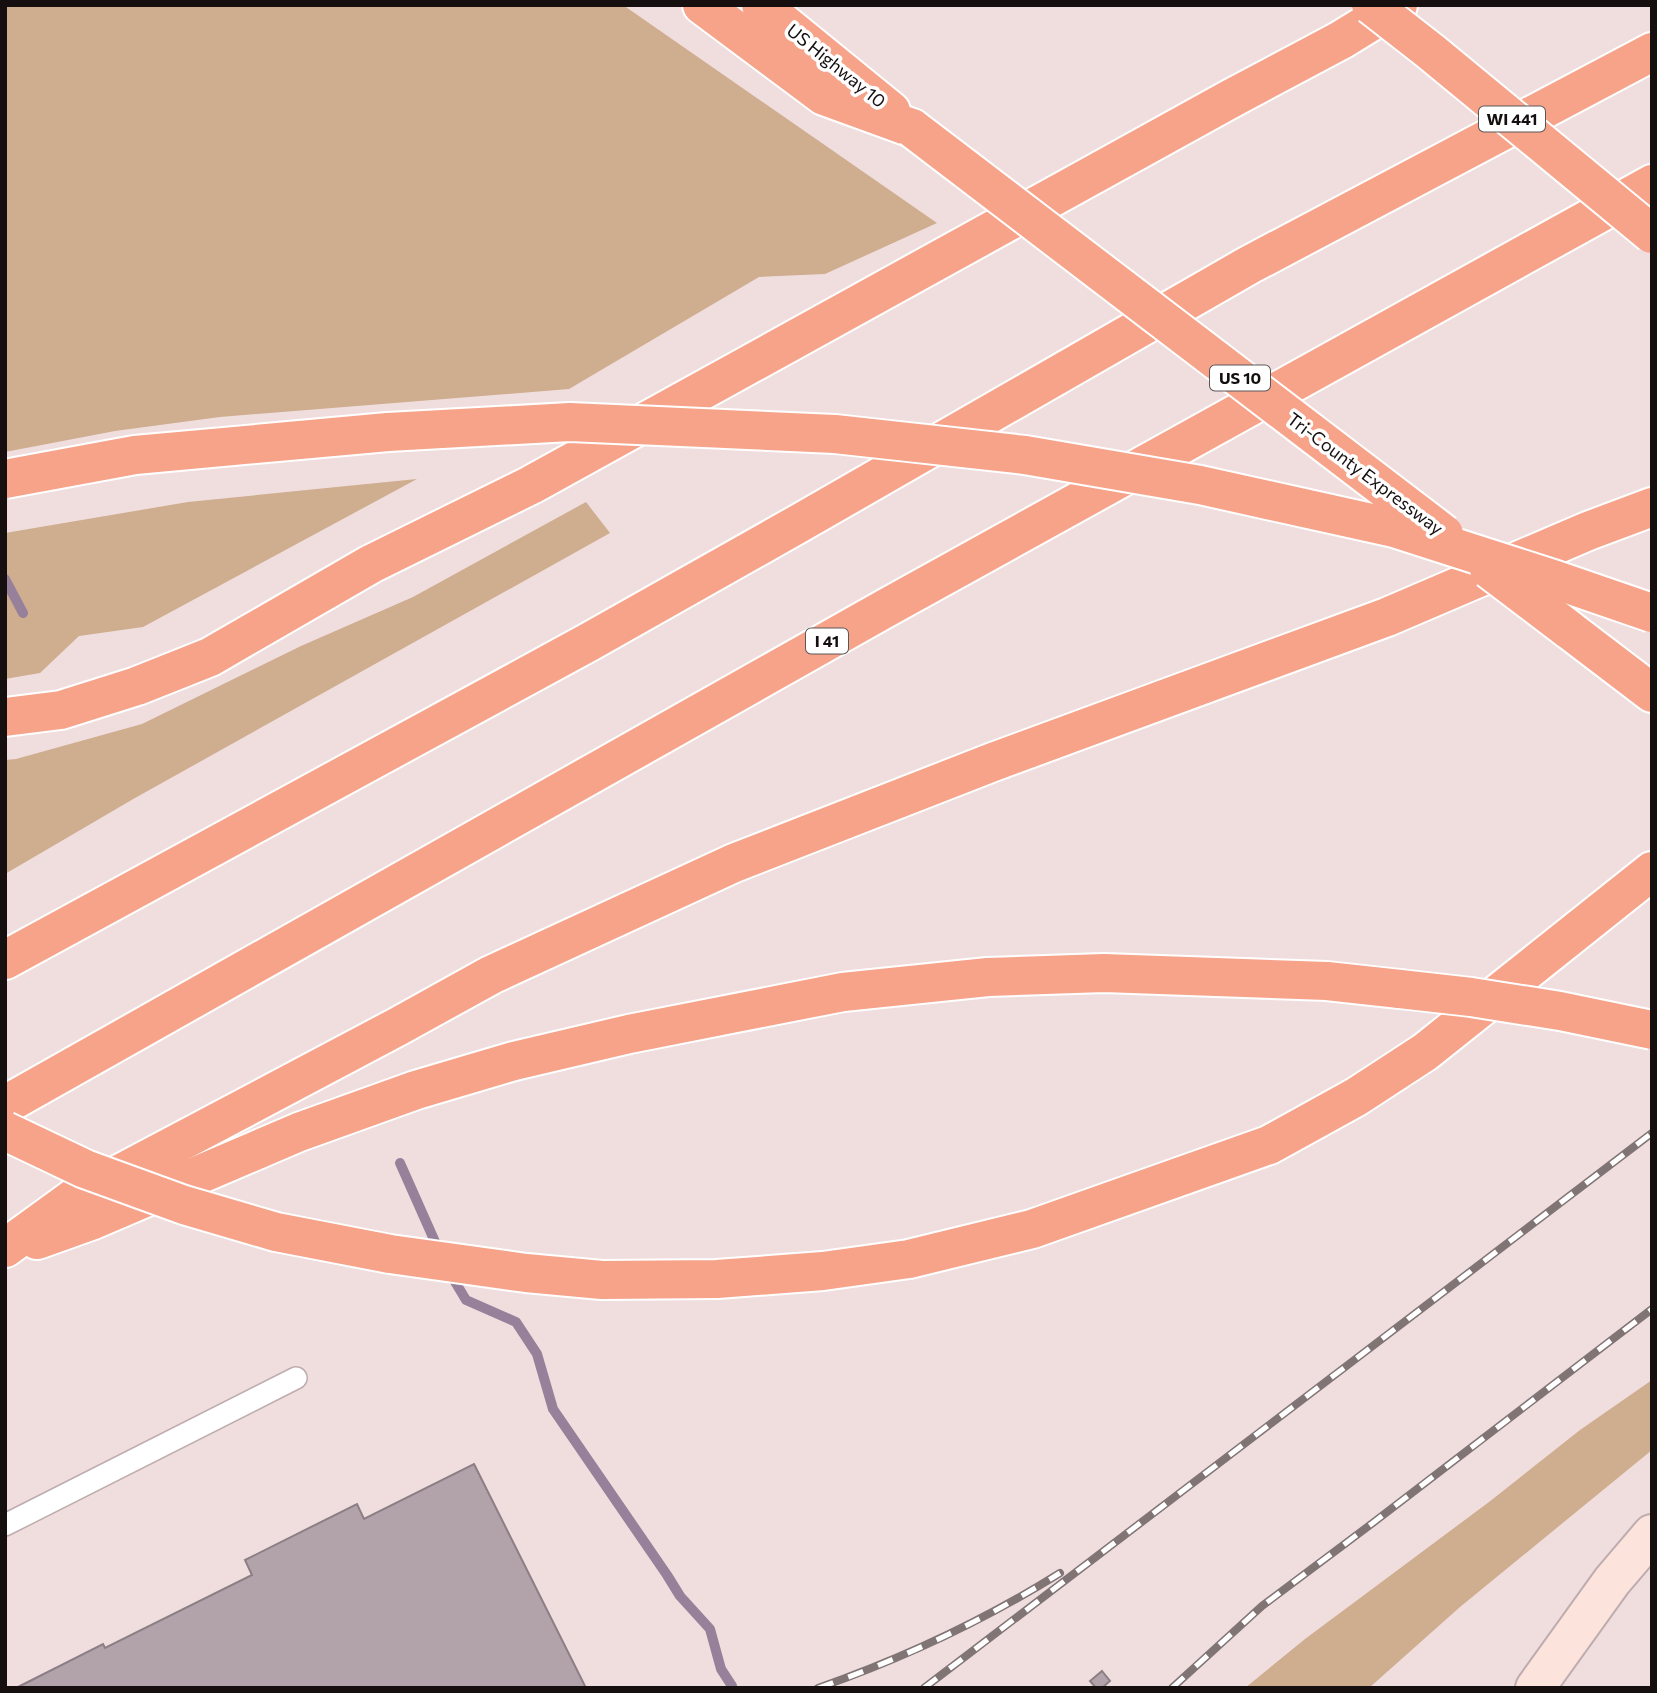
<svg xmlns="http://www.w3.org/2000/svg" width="1657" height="1693" font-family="Commissioner,sans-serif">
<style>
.green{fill:#cfad8f}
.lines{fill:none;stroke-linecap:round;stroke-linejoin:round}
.stream{stroke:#97819a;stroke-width:10}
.building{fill:#b2a3aa;stroke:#8c7e85;stroke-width:2}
.lane-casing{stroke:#beacae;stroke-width:24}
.secondary-casing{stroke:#beacae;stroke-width:42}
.highway-casing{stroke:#fff;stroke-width:42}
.lane{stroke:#fff;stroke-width:21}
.secondary{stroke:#fce3dc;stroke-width:38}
.highway{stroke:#f6a38a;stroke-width:38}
.rail-casing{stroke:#807474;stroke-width:8}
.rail{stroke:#fff;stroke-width:5;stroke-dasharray:16;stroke-linecap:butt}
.highway-bridge-casing{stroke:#fff;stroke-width:42;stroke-linecap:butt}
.highway-bridge{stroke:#f6a38a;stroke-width:38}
.labels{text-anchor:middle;stroke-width:7;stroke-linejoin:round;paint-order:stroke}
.shield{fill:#fff;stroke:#5b5757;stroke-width:2}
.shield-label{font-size:16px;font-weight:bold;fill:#150f0f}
.street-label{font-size:18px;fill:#150f0f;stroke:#fff}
</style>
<rect width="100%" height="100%" fill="#f0dedf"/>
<g class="green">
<polygon points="5,5 623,5 937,223 825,274 759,277 569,389 220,417 115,431 5,452"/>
<polygon points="417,479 143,627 79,636 40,673 5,679 5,533 188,502"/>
<polygon points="586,502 610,533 135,798 5,874 5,760 16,759 142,724 301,646 413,597"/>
<polygon points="1652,1380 1652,1450 1460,1607 1369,1688 1245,1688 1305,1639 1489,1502 1580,1430"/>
</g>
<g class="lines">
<g class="stream">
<polyline points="5,579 23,613"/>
<polyline points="400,1163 440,1253"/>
<polyline points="448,1270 466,1300 516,1322 537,1354 553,1409 667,1575 680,1596 710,1629 721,1669 732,1686"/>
</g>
</g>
<g class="building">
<polygon points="474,1464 586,1688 16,1688 103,1644 105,1648 252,1575 245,1560 357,1504 364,1519"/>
<polygon points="1102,1671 1110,1681 1102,1688 1096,1688 1090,1681"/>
</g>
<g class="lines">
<g class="lane-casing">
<polyline id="lane" points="5,1525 296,1378"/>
</g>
<g class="secondary-casing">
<polyline id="secondary" points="1535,1688 1612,1581 1652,1534"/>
</g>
<g class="highway-casing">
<g id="highway">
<polyline points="702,5 824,96 912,128"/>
<polyline points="761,5 891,111"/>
<polyline points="1568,629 1652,693"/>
<polyline points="5,717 61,710 137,686 210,657 371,564 531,485 1232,98 1341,40 1398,5"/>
<polyline points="5,960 589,642 798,524 1249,265 1652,52"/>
<polyline points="5,1105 886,608 1652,184"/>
<polyline points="37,1240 93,1220 299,1132 416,1090 514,1061 629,1034 843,992 988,977 1104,973 1327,981 1400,989"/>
<polyline points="5,1248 74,1198 397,1027 491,975 734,863 993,762 1387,617 1588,531 1652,507"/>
<polyline points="602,1280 717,1279 823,1271 909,1259 1032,1229 1269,1145 1356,1097 1425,1052 1652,871"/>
</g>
</g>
<use href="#lane" class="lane"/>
<use href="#secondary" class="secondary"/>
<use href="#highway" class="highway"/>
<g class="rail-casing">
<g id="rail">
<path d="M818,1688C904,1658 983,1621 1060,1573"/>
<polyline points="924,1688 1652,1133"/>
<polyline points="1172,1688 1262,1606 1374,1522 1652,1309"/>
</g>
</g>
<use href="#rail" class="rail"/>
<g class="highway-bridge-casing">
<g id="highway-bridge">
<polyline points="1371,5 1430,51 1652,234"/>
<polyline points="912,128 1444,534"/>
<polyline points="5,479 135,455 388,432 570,422 835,434 1025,455 1200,485 1394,528 1553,579 1652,613"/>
<polyline points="1489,569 1568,629"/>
<polyline points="1400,989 1471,997 1560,1011 1652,1030"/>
<polyline points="5,1131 85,1169 184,1205 276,1232 390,1254 526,1273 602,1280"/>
</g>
</g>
<use href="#highway-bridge" class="highway-bridge"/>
</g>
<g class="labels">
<g class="shield">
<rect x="1479" y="106.5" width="66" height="25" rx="5"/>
<rect x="1210" y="365.5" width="60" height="25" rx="5"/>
<rect x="806" y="628.5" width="42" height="25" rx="5"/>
</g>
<g class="shield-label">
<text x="1512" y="125">WI 441</text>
<text x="1240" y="384">US 10</text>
<text x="827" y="647">I 41</text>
</g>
<g class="street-label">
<text transform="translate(836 66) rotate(39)" y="6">US Highway 10</text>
<text transform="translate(1365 474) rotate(37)" y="6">Tri-County Expressway</text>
</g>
</g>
<rect width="1657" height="1693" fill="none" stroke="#150f0f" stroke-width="14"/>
</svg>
